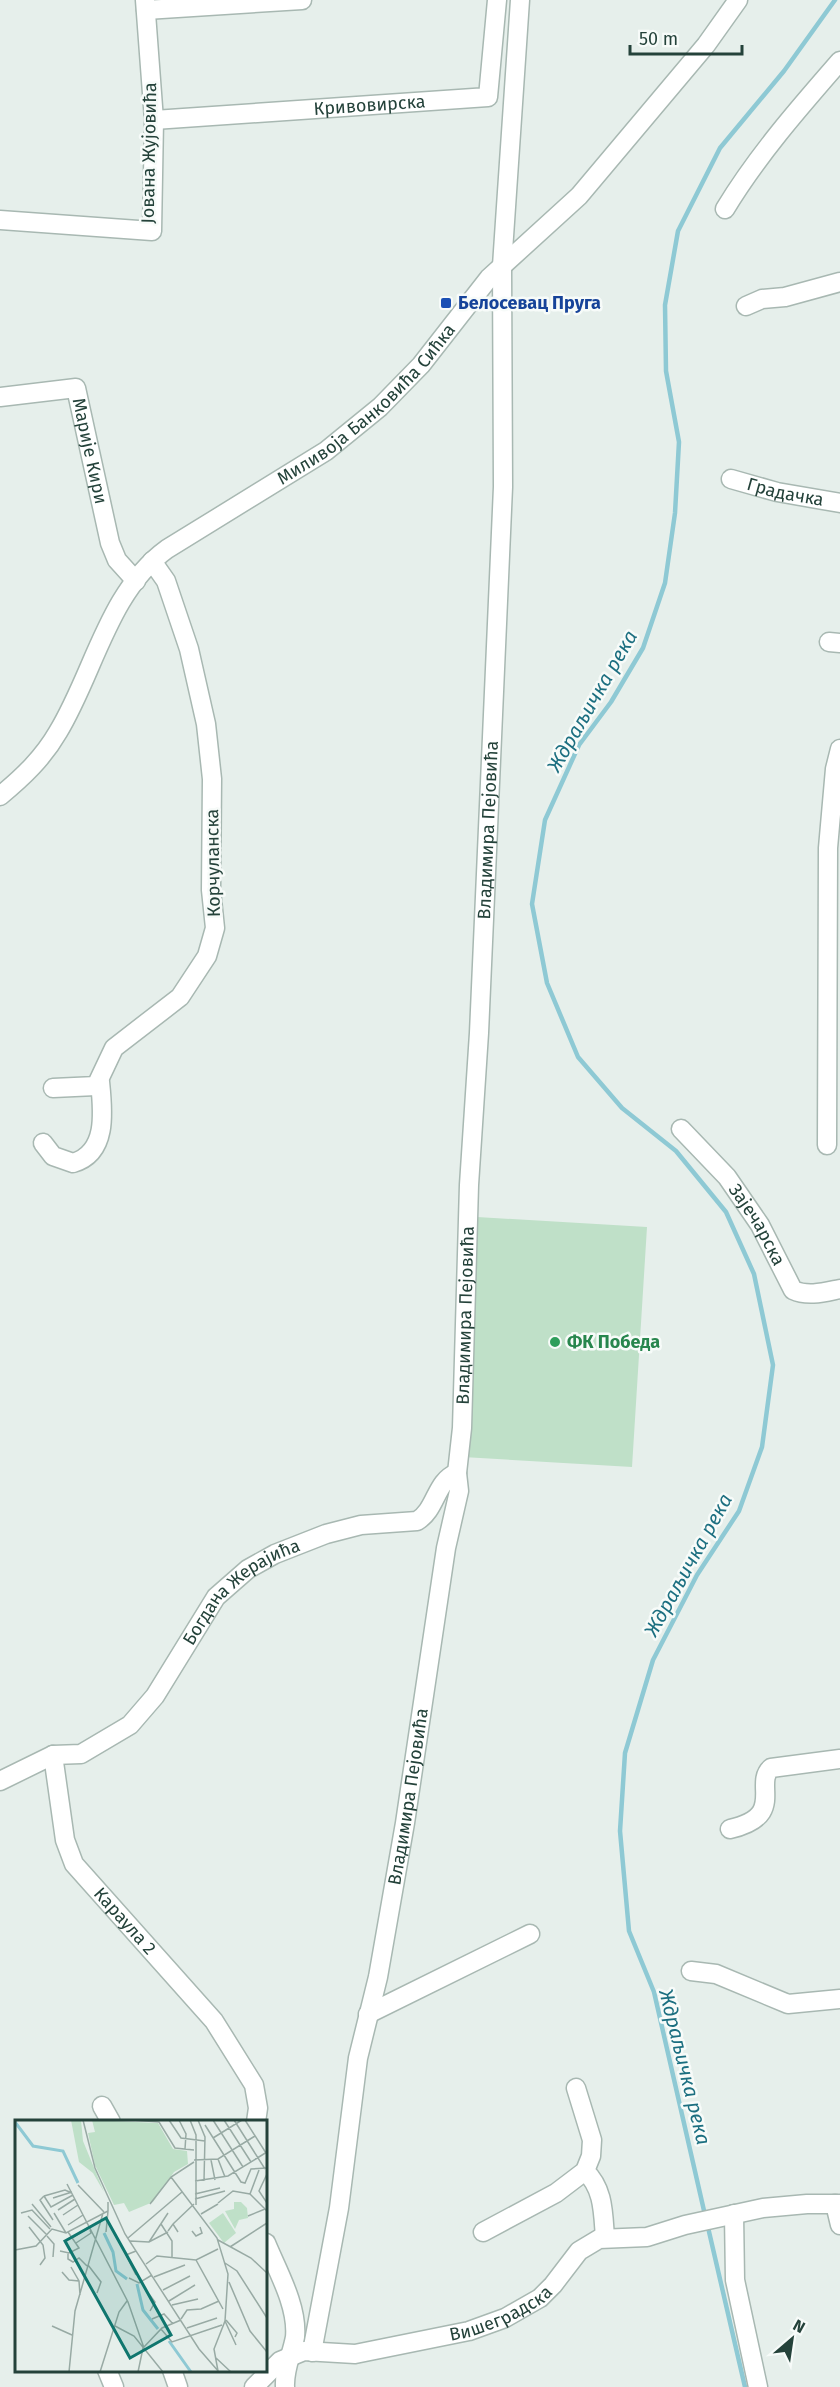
<svg xmlns="http://www.w3.org/2000/svg" width="840" height="2387" font-family="'Fira Sans',sans-serif">
<style>
.garden{fill:#bfe0c8}
.lines{fill:none;stroke-linecap:round;stroke-linejoin:round}
.stream{stroke:#8ec9d4;stroke-width:4.5}
.minor-casing{stroke:#a8b8b2;stroke-width:21}
.minor{stroke:#fff;stroke-width:18}
.transit-dot{fill:#1a4fb4;stroke:#f7fbf9;stroke-width:2}
.leisure-dot{fill:#2e9e5b;stroke:#f7fbf9;stroke-width:2}
.labels{text-anchor:middle;stroke-width:5;stroke-linejoin:round;paint-order:stroke}
.street-label{font-size:18px;fill:#24423a;stroke:#f7fbf9}
.transit-label{font-size:18px;font-weight:bold;fill:#164399;stroke:#f7fbf9;text-anchor:start}
.leisure-label{font-size:18px;font-weight:bold;fill:#27864d;stroke:#f7fbf9;text-anchor:start}
.water-label{font-size:20px;font-style:italic;fill:#1c6f80;stroke:#f7fbf9}
.inset-river{fill:none;stroke:#8ec9d4;stroke-width:3}
.inset-road{fill:none;stroke:#98aaa4;stroke-width:1.5}
.view{fill:#0f766e;fill-opacity:0.15;stroke:#0f766e;stroke-width:3}
.inset-edge{fill:none;stroke:#24423a;stroke-width:3}
</style>
<rect width="100%" height="100%" fill="#e6efeb"/>
<polygon class="garden" points="477,1217 647,1227 632,1467 463,1457"/>
<g class="lines">
<g class="stream">
<polyline points="705,2215 654,1992 629,1931 620,1831 625,1753 653,1660 697,1575 739,1511 762,1447 773,1365 754,1274 726,1212 676,1151 622,1108 578,1057 547,983 532,904 545,820 579,745 611,702 643,648 665,583 675,513 679,442 666,371 665,305 678,231 720,148 784,71 835,0"/>
<polyline points="707,2223 745,2387"/>
</g>
<g class="minor-casing">
<g id="minor">
<polyline points="146,10 302,0"/>
<path id="s1" d="M154,120L488,97L497,0"/>
<path d="M725,209C757,156 799,108 840,61"/>
<polyline points="0,220 152,231 154,120 145,0"/>
<polyline points="746,306 762,299 785,297 840,282"/>
<path id="s2" d="M0,397L76,388L110,543L117,560L136,581"/>
<path id="s3" d="M731,479L777,492L840,503"/>
<polyline points="829,642 840,643"/>
<path id="s4" d="M0,796C23,777 43,758 58,732C94,673 108,592 167,549L326,451L380,407L421,365L489,278L579,196L706,45L738,0"/>
<polyline points="53,1088 96,1086 114,1048 180,997 207,956 215,928 211,890 212,779 206,724 189,649 166,581 152,561"/>
<path id="s5" d="M681,1129L727,1177L760,1225L793,1290C808,1297 825,1292 840,1289"/>
<path d="M43,1143L53,1156L73,1163C108,1153 103,1111 100,1082"/>
<polyline points="827,1145 828,848 835,769 840,749"/>
<path id="s6" d="M53,1755L65,1840L74,1864L214,2021L254,2085L258,2108L256,2122"/>
<path id="s7" d="M0,1781L53,1755L81,1754L130,1725L155,1696L216,1597L248,1569L275,1554L326,1534L361,1525L417,1521C437,1509 435,1481 457,1473"/>
<path d="M730,1829C787,1816 753,1784 771,1768L840,1759"/>
<polyline points="691,1971 716,1974 788,2004 840,1999"/>
<polyline points="368,2014 530,1934"/>
<polyline points="102,2106 111,2122"/>
<path d="M585,2171C604,2189 603,2213 605,2238"/>
<polyline points="835,2204 840,2225"/>
<polyline points="734,2214 735,2280 758,2387"/>
<polyline points="483,2232 556,2193 585,2171 591,2156 592,2140 576,2088"/>
<path d="M266,2243C277,2270 298,2306 295,2337C292,2354 284,2369 285,2387"/>
<path id="s8" d="M312,2352L339,2208L358,2058L378,1977L405,1823L446,1548L459,1491L457,1473L462,1428L469,1185L479,1033L503,487L502,266L520,0"/>
<polyline points="107,2370 114,2387"/>
<polyline points="172,2370 178,2387"/>
<path id="s9" d="M254,2387L280,2361L304,2351L355,2354L469,2331L505,2318L540,2298L553,2285L579,2251L599,2239L647,2237L685,2225L763,2208L807,2204H840"/>
</g>
</g>
<use href="#minor" class="minor"/>
</g>
<rect class="transit-dot" x="440" y="297" width="12" height="12" rx="3"/>
<circle class="leisure-dot" cx="555" cy="1342" r="6"/>
<g class="labels">
<g class="street-label">
<text dy="6" stroke="none"><textPath href="#s1" startOffset="216">Кривовирска</textPath></text>
<text transform="translate(149 153) rotate(-89)" y="6">Јована Жујовића</text>
<text dy="6" stroke="none"><textPath href="#s4" startOffset="550">Миливоја Банковића Сићка</textPath></text>
<text dy="6" stroke="none"><textPath href="#s2" startOffset="141">Марије Кири</textPath></text>
<text dy="6" stroke="none"><textPath href="#s3" startOffset="56">Градачка</textPath></text>
<text dy="6" stroke="none"><textPath href="#s8" startOffset="1536">Владимира Пејовића</textPath></text>
<text transform="translate(213 863) rotate(-91)" y="6">Корчуланска</text>
<text dy="6" stroke="none"><textPath href="#s5" startOffset="123">Зајечарска</textPath></text>
<text dy="6" stroke="none"><textPath href="#s8" startOffset="1050">Владимира Пејовића</textPath></text>
<text dy="6" stroke="none"><textPath href="#s7" startOffset="321">Богдана Жерајића</textPath></text>
<text dy="6" stroke="none"><textPath href="#s8" startOffset="564">Владимира Пејовића</textPath></text>
<text dy="6" stroke="none"><textPath href="#s6" startOffset="188">Караула 2</textPath></text>
<text dy="6" stroke="none"><textPath href="#s9" startOffset="266">Вишеградска</textPath></text>
</g>
<g class="transit-label">
<text x="458" y="309">Белосевац Пруга</text>
</g>
<g class="leisure-label">
<text x="567" y="1348">ФК Победа</text>
</g>
<g class="water-label">
<text transform="translate(592 701) rotate(-60)" y="7">Ждраљичка река</text>
<text transform="translate(688 1565) rotate(-61)" y="7">Ждраљичка река</text>
<text transform="translate(685 2067) rotate(76)" y="7">Ждраљичка река</text>
</g>
</g>
<g transform="translate(15 2120)">
<rect width="252" height="252" fill="#e6efeb"/>
<path d="M219,82H226L232,88L233,98L224,100L220,109L210,91L219,89Z" fill="#bfe0c8"/>
<path d="M56,0H66L68,21L89,72L78,53L64,42Z" fill="#bfe0c8"/>
<path d="M208,93L221,113L209,123L194,103Z" fill="#bfe0c8"/>
<path d="M77,0L143,3L158,29L172,31L173,44L159,52L138,82L114,92L109,83L99,85L80,45L73,13L80,12Z" fill="#bfe0c8"/>
<path class="inset-river" d="M0,2L18,26L48,31L63,63M89,113L98,132L101,151L112,159M122,164L128,190L143,209M154,221L176,252"/>
<path class="inset-road" d="M68,0L80,48L110,114L184,229L204,252M117,0L144,2L160,28L179,30M154,0L166,18L190,21M164,0L171,14L170,29M175,0L181,15V85M183,0L190,17L189,61M198,0L228,47M209,0L236,42M219,0L250,49M230,0L251,33M190,5L226,62L230,63L236,49L252,48M198,18L227,0M203,39L210,57M179,40L203,39L240,16M196,40L200,60M252,54L244,71L252,83M156,57L202,118L213,154L210,201L199,229L203,251M180,61L213,56L252,32M52,64L113,182L129,228M63,65L89,92M180,74L205,68M235,74L244,50M235,74L252,91M29,76L50,70L57,73M29,76L36,87L58,75M29,76L25,80L38,100M38,78L57,72M180,79L210,71M203,83L218,71L235,74M17,84L36,107M135,84L156,57L179,42M43,90L60,79M6,93L17,90L35,109M39,93L51,113M186,94L203,84M48,95L63,85M13,96L32,115M233,96L250,89M146,104L157,121V137M158,104L179,84M53,105L68,95M14,107L28,125L30,138L25,145M153,111L158,104L163,112M177,111L181,116L187,113L185,107M91,112L93,91M32,116L39,124L38,137M57,118L74,107M113,118L167,72M203,120L236,138L252,153M115,121L134,122L153,112M134,122L153,93M61,123L76,113L75,110M215,127L252,103M0,130L21,126L37,109L51,113L93,91V82M45,131L54,133L64,128L53,112M53,133V139L58,142L64,138L72,146M181,140L208,189M210,143L222,151L252,198M131,144L142,136L181,140L203,129M73,145L86,162L82,173M56,147L64,161L65,175M47,152L54,160L64,161M121,155L111,135L121,131M139,157L170,145M114,158L124,163L137,155M214,162L235,211L252,232M148,170L175,156M134,174L140,182L135,191M154,181L180,165M157,185L183,179M137,199L149,194L158,204M166,199L172,190L186,189L204,181M211,200L222,213L220,217M210,201L221,225M37,206L57,215M100,206L119,216L148,252M172,208L202,198M146,209L157,222L207,205M128,228L147,208L166,200M201,238L216,252M54,252L60,191L88,93M85,252L104,192L112,181M123,252L128,228"/>
<path class="view" d="M91,98L156,215L115,238L50,121Z"/>
<rect width="252" height="252" class="inset-edge"/>
</g>
<g transform="translate(792 2339) rotate(29)" stroke="#f7fbf9" stroke-width="4.5" paint-order="stroke">
<path d="M0-4.5L10 22L0 15L-10 22Z" fill="#24423a"/>
<text y="-9" font-size="16" font-weight="bold" text-anchor="middle" fill="#24423a">N</text>
</g>
<path d="M630 45v9h112v-9" fill="none" stroke="#24423a" stroke-width="3"/>
<text x="639" y="45" font-size="18" fill="#24423a" stroke="#f7fbf9" stroke-width="4.5" paint-order="stroke">50 m</text>
</svg>
